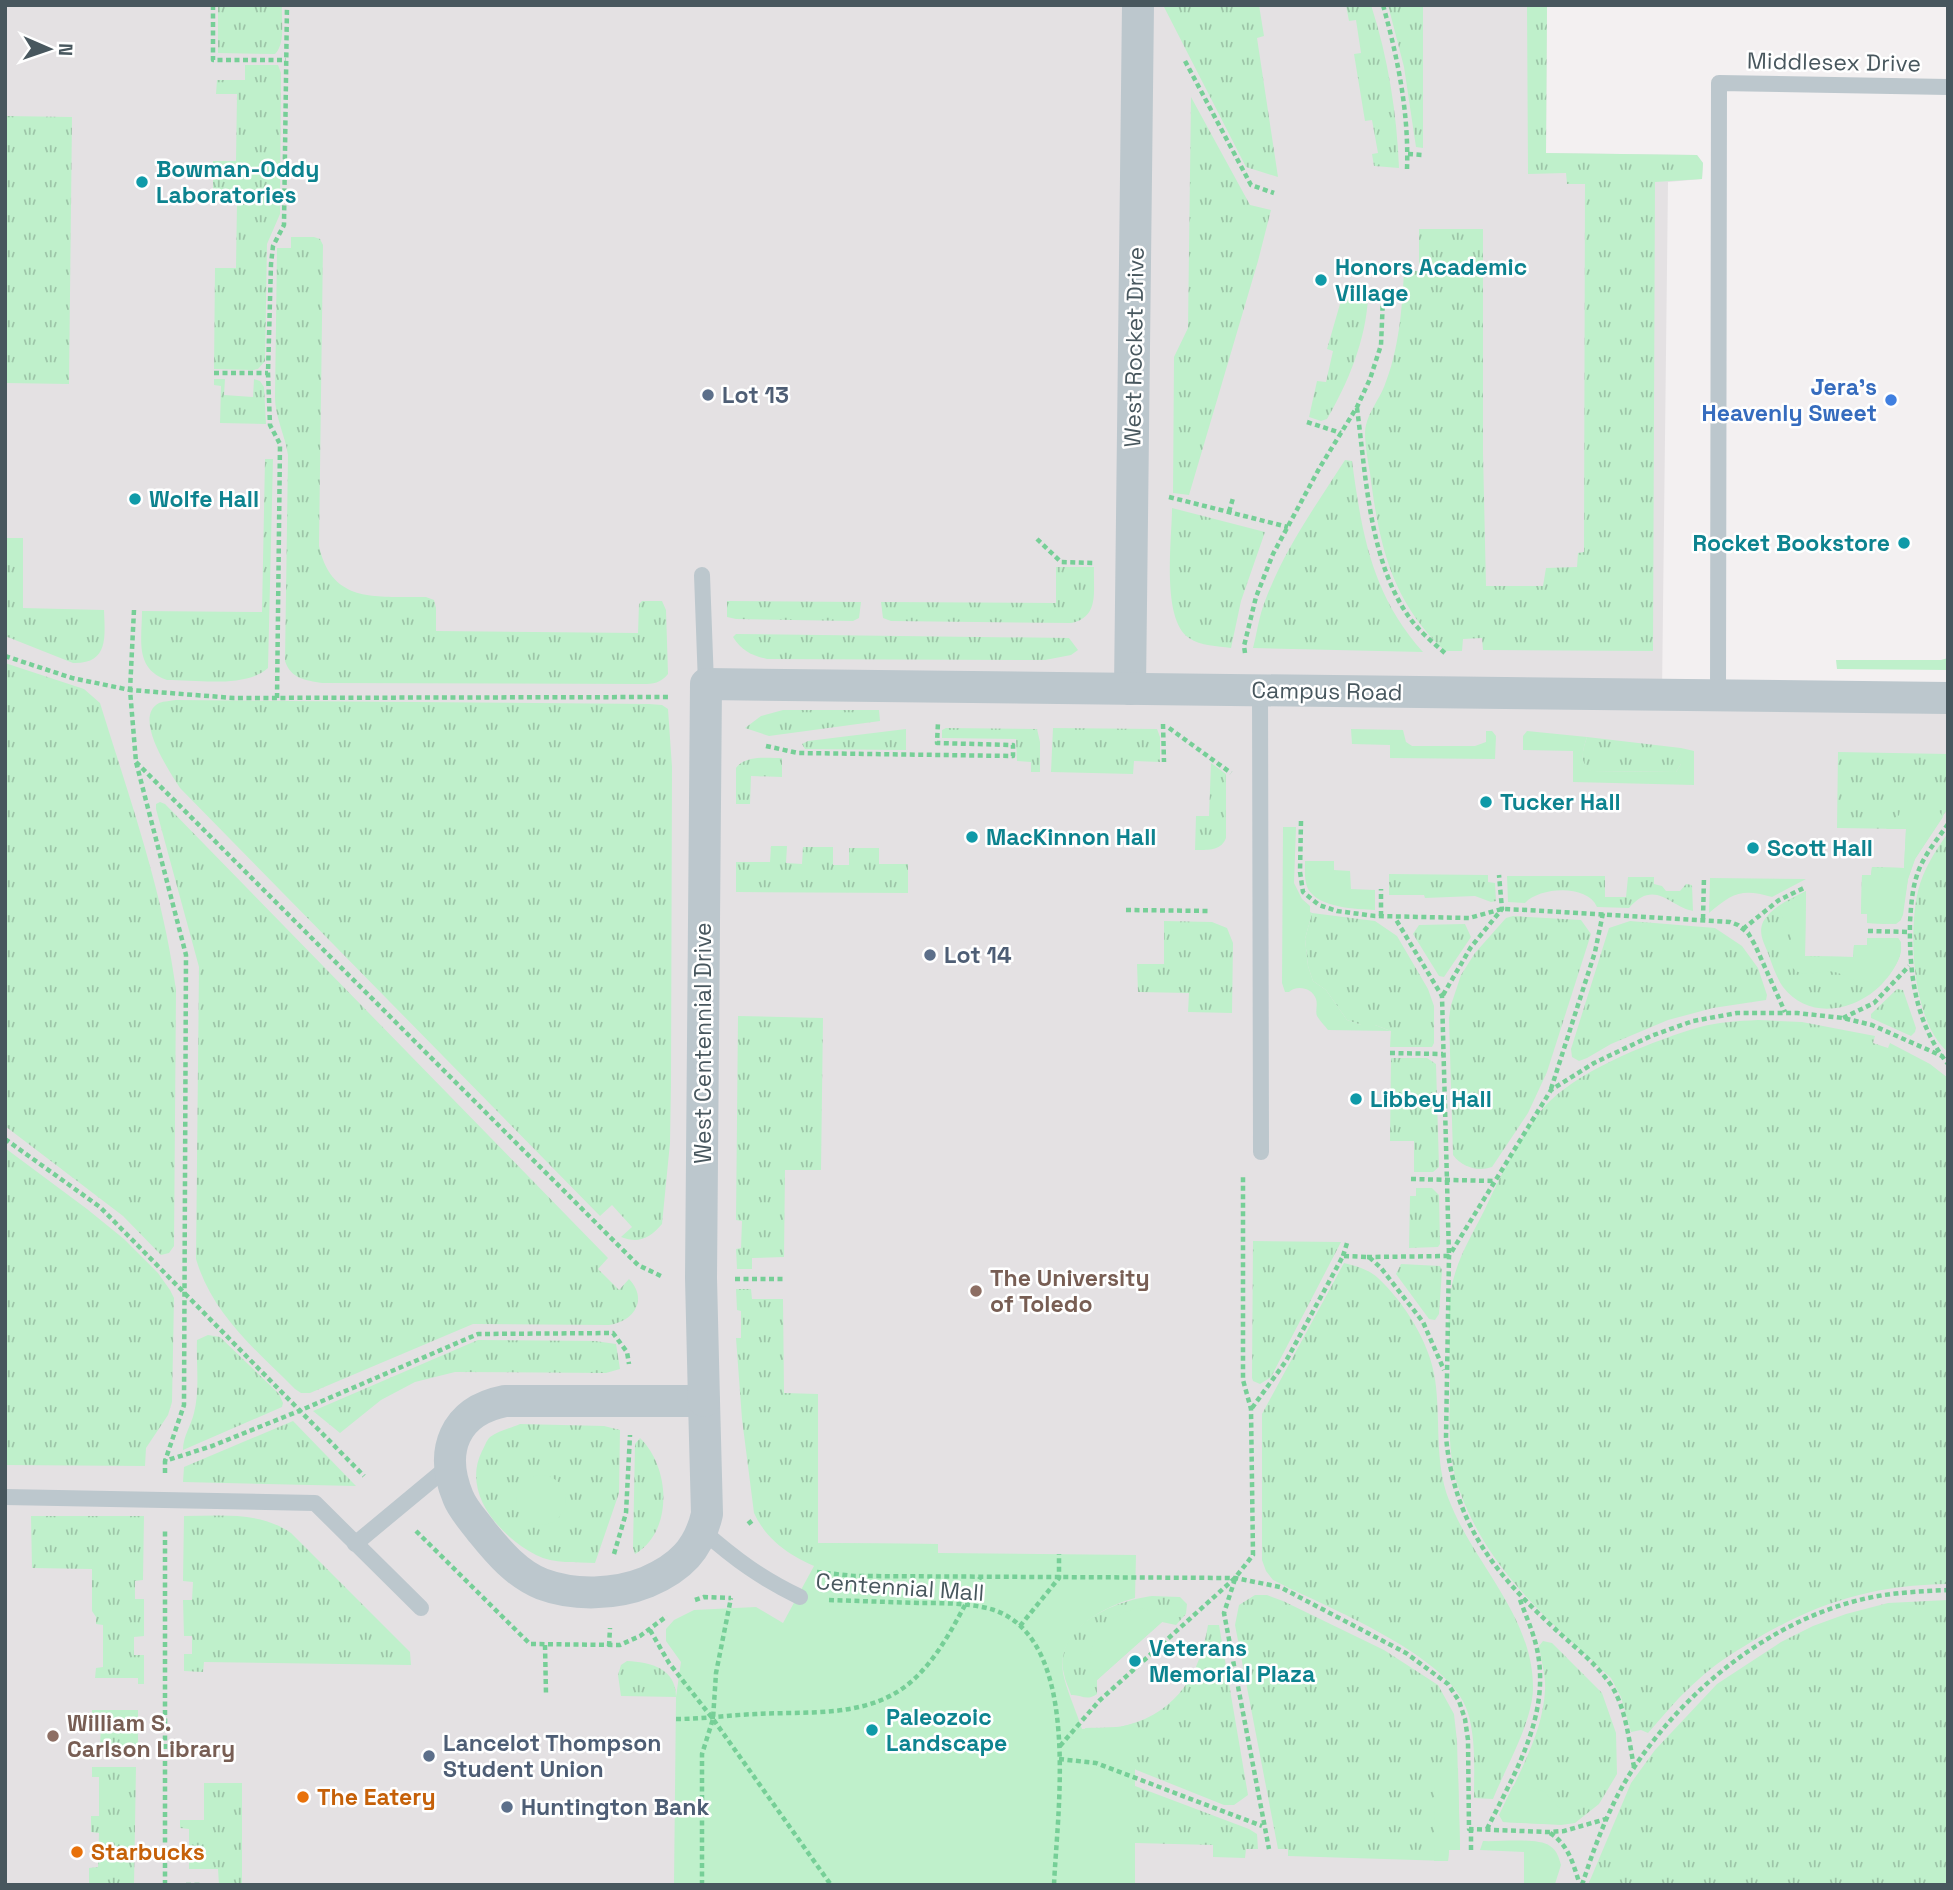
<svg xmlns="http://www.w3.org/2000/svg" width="1953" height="1890" font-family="'Space Grotesk',sans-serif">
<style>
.education{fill:#e4e1e3}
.grass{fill:url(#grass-tufts)}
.green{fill:#bff0cb}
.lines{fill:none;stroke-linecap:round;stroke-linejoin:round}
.path{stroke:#76cf97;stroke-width:4.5;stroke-dasharray:5 3.5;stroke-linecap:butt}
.service{stroke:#bcc7cd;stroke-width:16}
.minor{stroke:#bcc7cd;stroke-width:32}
.culture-dot{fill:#0f9aa8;stroke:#fff;stroke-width:2.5}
.service-dot{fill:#5c6f8a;stroke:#fff;stroke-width:2.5}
.shop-dot{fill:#3f7fe0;stroke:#fff;stroke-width:2.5}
.education-dot{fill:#8d6e63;stroke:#fff;stroke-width:2.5}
.food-dot{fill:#e8710a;stroke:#fff;stroke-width:2.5}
.labels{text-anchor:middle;stroke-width:5;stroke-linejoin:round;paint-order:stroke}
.street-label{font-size:23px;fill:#48575e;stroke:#fff}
.culture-label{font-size:23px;font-weight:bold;fill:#0d838f;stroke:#fff;text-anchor:start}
.shop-label{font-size:23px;font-weight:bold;fill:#366cbe;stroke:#fff;text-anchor:end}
.service-label{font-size:23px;font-weight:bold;fill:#4e5e75;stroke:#fff;text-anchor:start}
.education-label{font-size:23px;font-weight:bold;fill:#785e54;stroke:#fff;text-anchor:start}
.food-label{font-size:23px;font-weight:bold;fill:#c56008;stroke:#fff;text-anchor:start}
</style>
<defs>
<pattern id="grass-tufts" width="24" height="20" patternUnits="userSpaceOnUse" patternTransform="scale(1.75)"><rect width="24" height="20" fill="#bff0cb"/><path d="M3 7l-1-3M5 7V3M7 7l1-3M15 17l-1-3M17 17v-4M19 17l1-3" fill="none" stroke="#9dc5a8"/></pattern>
</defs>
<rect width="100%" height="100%" fill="#f3f0f1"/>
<polygon class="education" points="5,5 1547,5 1546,153 1697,155 1703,163 1702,179 1668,182 1662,694 1948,698 1948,1885 5,1885"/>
<g class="grass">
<path d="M218,5H282C281,20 286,43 275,54L218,53Z"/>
<polygon points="1163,5 1259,5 1264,36 1257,38 1278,177 1246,167"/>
<path d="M1346,5H1371C1388,57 1397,114 1399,168L1374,166L1372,154L1378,153L1372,120L1365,121L1354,54L1361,53L1356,20L1349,21Z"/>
<polygon points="1388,5 1423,5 1423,148 1416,147 1404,67"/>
<path d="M1527,5H1547L1546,153L1697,155L1703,163L1702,179L1655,182L1653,651L1483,650L1482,638L1463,639L1462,651H1445C1391,601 1379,544 1370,473C1368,461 1363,436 1366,425C1369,412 1379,399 1384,387C1399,350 1402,310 1404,271H1419V229H1483V453L1486,586H1543L1546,568L1577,567L1578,553L1584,552L1585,184H1567L1566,173L1528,174Z"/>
<polygon points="245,65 278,65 281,73 280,214 267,244 265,361 258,369 253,370 214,369 215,268 236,268 237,202 213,201 213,161 236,161 237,94 216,94 217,80 245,80"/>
<polygon points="1191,97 1250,205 1271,210 1258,261 1189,495 1173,493 1174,357 1188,328"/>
<polygon points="5,116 72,117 69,384 5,383"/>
<path d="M291,237H314L320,239L323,245L319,546C332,605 377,596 426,597L434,600L436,608V631L638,633L639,604L642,601H662L666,610L668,674C661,683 653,684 643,684L322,683C305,680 291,679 285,661L288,455C285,435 275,417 275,397L277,248H291Z"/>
<path d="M1342,297H1368C1366,340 1348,383 1327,419L1321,421L1309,417L1317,381L1326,382L1333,351L1327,349Z"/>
<polygon points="214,379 225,379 224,395 253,397 254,379 260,381 264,387 266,424 220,423 221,386 214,385"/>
<path d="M265,459H273L268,668C246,688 197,680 167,680C134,669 142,639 142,611L262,612Z"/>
<path d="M1345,460L1352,461C1362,535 1372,595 1423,652L1253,648C1257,633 1259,616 1265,601C1284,550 1316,505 1345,460Z"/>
<path d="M1172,508L1265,532L1241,601L1231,648C1217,646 1201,646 1189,638C1161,619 1172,539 1172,508Z"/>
<path d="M5,538H23V608L104,610C105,637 109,664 73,663L5,636Z"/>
<path d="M1056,567H1094C1093,591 1100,617 1071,623L891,621L883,618L881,602L1056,603Z"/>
<polygon points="727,601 861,602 859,618 853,621 736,619 727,617"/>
<path d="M736,634L1069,638L1078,650L1071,655L1045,660L767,659C752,656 741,650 733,637Z"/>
<polygon points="1948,658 1948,670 1837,669 1836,660 1941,660"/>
<path d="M5,663L84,689L100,703C129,797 163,891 176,990L174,1246L169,1253L161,1255L123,1216L5,1126Z"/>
<path d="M176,700L649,704L662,705L668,709L672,767L671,1084L670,1143L662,1224C650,1238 639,1244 621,1237L632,1227L612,1205L600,1216L180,788C170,772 132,717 159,703C164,701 171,701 176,700Z"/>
<polygon points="783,710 879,710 880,721 769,736 745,728 761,716"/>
<polygon points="946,728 1037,729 1040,742 1040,772 1031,772 1031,762 1017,761 1016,739 942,738 942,730"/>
<polygon points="1053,728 1157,729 1160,737 1160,762 1134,761 1133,774 1051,772"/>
<polygon points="906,729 906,750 805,749 802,744 808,741"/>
<path d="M1587,737L1681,748V764L1676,772L1591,771C1578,764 1583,749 1587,737Z"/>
<path d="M1838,752L1948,754V808L1915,859L1908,879L1903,915C1898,928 1880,923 1867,923V914H1861L1862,875H1871L1872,867L1904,868L1906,829L1837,828Z"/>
<path d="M782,758V777L751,776L750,804H736V768C745,755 767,758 782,758Z"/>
<path d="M1211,763L1226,774V838C1221,851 1208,850 1195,850L1196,816H1209Z"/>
<path d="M160,802L165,804L608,1258L598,1269L619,1290L629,1279C649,1300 633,1322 609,1325L473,1324L310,1393H301L295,1389C256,1350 212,1314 196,1259L199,967L156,809V804Z"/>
<path d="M1948,833V1052C1912,1022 1908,934 1918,891C1923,870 1935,851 1948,833Z"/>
<polygon points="771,846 787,846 786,863 802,864 803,847 833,847 833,865 849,865 849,848 879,848 879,864 908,864 908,893 736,892 736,862 770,862"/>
<polygon points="1389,874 1488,875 1488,882 1495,883 1496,901 1491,902 1475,896 1425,898 1424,895 1389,895"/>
<path d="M1507,876H1605V897H1626L1628,877H1654V884L1662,886L1666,891H1680L1686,884L1692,885L1693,911C1670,907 1655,878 1629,908L1597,907C1587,884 1540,887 1525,903L1508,902Z"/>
<path d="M1806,891L1805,956L1853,957L1854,945H1867V938H1898L1901,942C1902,959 1893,972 1882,984C1856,1011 1809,1021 1783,987C1776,977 1772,964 1768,953C1764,943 1758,933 1763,922C1771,907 1792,898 1806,891Z"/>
<polygon points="1312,913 1375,921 1397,936 1428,989 1434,1006 1434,1043 1432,1047 1390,1047 1391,1031 1375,1025 1361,1025 1347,1020 1326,990 1313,981 1308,966 1305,939"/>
<path d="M1513,916L1581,920L1591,934L1547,1072L1528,1113L1492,1167C1477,1172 1462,1167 1453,1155L1449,1018L1451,1005L1461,975L1475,953L1506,918Z"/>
<polygon points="1164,921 1212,922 1227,928 1233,943 1232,1013 1188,1012 1189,993 1138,992 1137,964 1164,964"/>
<polygon points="1630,921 1715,928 1742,946 1758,968 1767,995 1766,1000 1713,1008 1668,1020 1611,1044 1587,1058 1579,1061 1572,1057 1571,1049 1609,928"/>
<polygon points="1465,924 1471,937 1444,977 1439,976 1413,934 1419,925"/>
<polygon points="1897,989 1903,990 1916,1028 1915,1032 1911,1036 1871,1018 1871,1014"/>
<polygon points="738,1016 823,1018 821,1170 785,1170 784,1257 752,1258 752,1269 737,1269 736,1249 741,1248 742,1221 736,1220"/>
<path d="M1758,1020L1802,1022L1875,1036L1873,1043L1888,1048L1890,1043L1930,1064L1948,1078V1584C1873,1585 1815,1603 1751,1642C1733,1653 1715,1664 1699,1679C1680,1695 1664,1715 1648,1733L1641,1730L1631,1732L1621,1697L1611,1678C1550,1621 1490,1573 1460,1492C1446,1455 1450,1415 1450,1377C1450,1345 1445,1308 1454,1277C1460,1254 1474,1231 1485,1209C1499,1179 1526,1124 1550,1101C1584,1068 1655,1040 1700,1027C1719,1022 1739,1021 1758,1020Z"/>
<polygon points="1391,1058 1427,1058 1436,1064 1439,1167 1433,1172 1414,1172 1414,1141 1390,1141"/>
<polygon points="5,1148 87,1209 124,1239 158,1273 170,1290 174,1298 172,1402 168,1415 146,1448 145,1466 5,1465"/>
<polygon points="1416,1188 1432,1188 1439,1195 1440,1244 1438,1247 1409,1248 1410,1196 1416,1196"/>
<polygon points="1253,1241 1341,1242 1271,1377 1260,1384 1253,1381 1252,1378"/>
<path d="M1344,1263C1356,1266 1368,1269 1378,1278C1404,1302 1430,1343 1435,1379C1441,1419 1434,1461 1449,1500C1473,1563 1534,1617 1533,1689C1532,1723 1506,1767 1493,1799L1474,1798C1474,1770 1476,1740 1468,1713C1452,1655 1325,1607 1273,1580L1266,1571L1262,1560V1414Z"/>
<polygon points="1401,1264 1440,1266 1442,1270 1439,1314 1435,1320 1429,1319 1396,1274"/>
<path d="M736,1289H751L752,1299H783L784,1393L818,1394V1543L938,1544V1553H942L826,1570C797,1561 767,1542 754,1513L742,1419L736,1338H741V1311L737,1310Z"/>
<path d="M208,1335L220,1337L279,1394L283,1403L282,1407L183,1450C183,1436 191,1426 194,1413C200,1390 196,1363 197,1340Z"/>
<polygon points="478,1340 595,1341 616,1344 620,1369 606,1373 455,1372 415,1382 381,1400 340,1433 313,1411"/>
<polygon points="293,1421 356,1486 183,1482 184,1467"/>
<path d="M520,1424L604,1426L620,1430L619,1493L595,1563C576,1562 554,1564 536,1555C500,1536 461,1493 482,1451C485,1446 486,1441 490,1437C498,1431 511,1428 520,1424Z"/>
<path d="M640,1438C670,1467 674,1531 635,1554L633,1548L635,1444Z"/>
<polygon points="31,1516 144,1516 143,1580 135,1581 135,1599 144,1599 144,1636 134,1637 134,1655 144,1655 144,1684 138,1684 138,1678 95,1678 96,1668 103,1667 103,1625 96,1624 96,1617 92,1611 92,1569 32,1568"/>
<path d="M184,1516C221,1516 259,1511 291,1533L410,1652L411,1665L204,1662L203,1672L184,1671V1654H192V1636H184L183,1600H192L193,1582L183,1581Z"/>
<polygon points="1255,1595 1267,1595 1283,1601 1384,1650 1438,1685 1454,1714 1457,1741 1460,1850 1449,1850 1448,1861 1288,1856 1288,1849 1278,1849 1235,1625 1239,1605"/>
<path d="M1152,1596L1180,1597L1187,1604L1186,1614L1176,1625L1162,1622L1097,1680V1694C1086,1702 1081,1694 1071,1695C1069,1688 1065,1681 1064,1674C1053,1626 1114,1601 1152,1596Z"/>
<polygon points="1948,1600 1948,1885 1588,1885 1631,1783 1655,1750 1717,1684 1781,1642 1813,1626 1846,1614 1888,1603"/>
<path d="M1208,1625H1219L1248,1795L1234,1805H1224L1089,1751L1085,1728C1099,1727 1114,1729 1128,1725C1178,1711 1200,1673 1208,1625Z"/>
<path d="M1543,1641L1552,1643L1602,1693L1616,1733L1617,1774L1599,1804L1575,1823L1561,1825L1503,1822L1500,1815C1517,1776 1543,1734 1545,1690C1546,1676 1541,1660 1539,1646Z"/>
<path d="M627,1661C650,1662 676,1668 676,1697L621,1696L618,1675L621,1665Z"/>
<polygon points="92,1710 138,1710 138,1750 100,1749 101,1723 92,1723"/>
<polygon points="92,1767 136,1767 134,1885 89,1885 89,1868 98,1867 99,1833 91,1832 91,1816 99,1816 99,1777 92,1777"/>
<polygon points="1106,1775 1249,1829 1257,1834 1258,1849 1246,1849 1245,1858 1213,1857 1213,1845 1135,1843 1135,1885 1075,1885"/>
<polygon points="204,1783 242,1783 242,1885 219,1885 218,1869 189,1869 189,1829 180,1828 180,1820 204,1820"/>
</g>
<g class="green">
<polygon points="1351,729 1403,730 1406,742 1412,746 1475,746 1486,742 1486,731 1492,731 1496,736 1495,759 1390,758 1390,745 1352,744"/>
<path d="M1527,731L1587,737C1583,749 1578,764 1592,771L1676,772L1681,764V748L1694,751V785L1573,782V751L1523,750V736Z"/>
<polygon points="1911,799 1934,804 1943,817 1915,859 1908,879 1901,920 1896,924 1867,923 1867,914 1861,914 1862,875 1871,875 1872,867 1904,868 1906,829 1886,829 1899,815 1902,804"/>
<path d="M1283,827H1296L1294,883L1302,899L1310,906V912L1312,913L1305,939L1308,966L1313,981L1326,990L1347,1020L1361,1025H1375L1391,1031L1328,1030C1325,1026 1320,1021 1317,1016C1315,1011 1318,1005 1316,999C1312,987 1296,985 1289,992H1285L1282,983Z"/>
<path d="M1305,861H1334V870L1350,871L1351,889L1375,890V910C1356,909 1319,908 1308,889C1304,880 1305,870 1305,861Z"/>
<path d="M1710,878L1806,879L1772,897C1742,888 1732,893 1709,913Z"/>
<path d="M1806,891L1805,956L1853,957L1854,945H1867V938H1898C1907,952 1895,966 1887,978C1877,980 1864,983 1854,980C1847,979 1842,973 1834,972C1819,969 1800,982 1790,964C1784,953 1792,943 1792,932L1777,908Z"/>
<circle cx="541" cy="1500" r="25"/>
<path d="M818,1543L938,1544V1553L1136,1555L1135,1598C1102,1607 1056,1632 1063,1673C1066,1689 1077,1713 1082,1729L1120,1727L1135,1723V1885H674L676,1697L681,1662L666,1641V1629L674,1620L694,1610L756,1607L783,1623L814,1566Z"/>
<path d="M1142,1608L1153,1612L1162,1622L1097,1680C1077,1648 1107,1611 1142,1608Z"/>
<polygon points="1458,1768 1460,1850 1449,1850 1448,1861 1434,1861 1435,1784 1446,1771"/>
<polygon points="1523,1784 1545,1792 1563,1812 1553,1815 1545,1824 1503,1822 1499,1815 1513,1786"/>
<path d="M1483,1841C1500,1842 1537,1837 1550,1846C1557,1850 1559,1858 1561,1865L1555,1884L1524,1885V1852L1480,1850Z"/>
</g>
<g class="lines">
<g class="path">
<polyline points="213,5 213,60 286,60"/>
<path d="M1383,5C1398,59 1409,113 1407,169"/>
<polyline points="1185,61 1251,185 1274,193"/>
<polyline points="1408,154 1423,155"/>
<polyline points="214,373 268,373"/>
<path d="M1357,408C1366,475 1369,565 1412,621C1422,634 1435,644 1447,655"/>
<polyline points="1307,422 1341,433"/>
<polyline points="1169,497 1288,527"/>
<polyline points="1229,512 1233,498"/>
<polyline points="1037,539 1061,562 1095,563"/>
<polyline points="134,610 130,690 136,762 186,955 184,1405 165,1461"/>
<polyline points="1245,653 1244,646 1256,597 1273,554 1320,467 1357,407 1370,379 1381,345 1383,298"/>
<polyline points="5,656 72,678 130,690 234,698 669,697"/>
<polyline points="277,698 280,444 270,425 268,373 271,264 273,246 284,225 287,5"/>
<polyline points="1163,724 1164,762"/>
<polyline points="1169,728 1231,773"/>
<polyline points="766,746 798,753 1013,756 1013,745 937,743 938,722"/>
<polyline points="136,762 638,1265 663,1277"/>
<polyline points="1301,821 1300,872 1303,892 1319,905 1337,911 1375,916 1469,918 1502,909 1528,910 1730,922 1738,925 1748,933 1755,945 1785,1012"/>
<path d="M1948,824C1937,840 1923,856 1917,875C1912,890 1911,906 1910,922C1909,973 1915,1023 1948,1064"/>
<polyline points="1126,910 1211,911"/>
<polyline points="1381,916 1381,889"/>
<polyline points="1703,919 1704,877"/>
<polyline points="1743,929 1779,900 1806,887"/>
<polyline points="1868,931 1910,932"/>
<polyline points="1443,995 1471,947 1502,909 1499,875"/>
<polyline points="1843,1018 1874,1003 1909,966"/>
<polyline points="1390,1053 1443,1054"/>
<polyline points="1551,1089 1595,952 1603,913"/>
<polyline points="5,1139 100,1207 364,1476"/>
<polyline points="1411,1179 1494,1181"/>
<polyline points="1343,1256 1347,1243"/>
<polyline points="1367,1257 1449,1256 1442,996 1395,918"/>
<polyline points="735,1279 784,1279"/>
<polyline points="1252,1408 1286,1361 1343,1256 1369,1257 1381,1268 1423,1322 1444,1370"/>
<polyline points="165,1473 165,1461 212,1446 299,1411 478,1334 613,1333 627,1352 629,1364"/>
<polyline points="748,1524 753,1520"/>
<polyline points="416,1531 530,1644 620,1645 640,1636 667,1616"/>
<polyline points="614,1554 626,1513 630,1435"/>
<polyline points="817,1572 854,1576 1235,1578 1280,1587 1406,1653 1448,1684 1459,1701 1465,1719 1468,1740 1469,1829 1548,1832 1564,1831 1606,1819"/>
<polyline points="1235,1579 1224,1613 1269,1849"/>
<polyline points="695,1600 704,1597 731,1598"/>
<path d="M829,1600C859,1601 889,1602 920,1603C943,1603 971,1603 994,1610C1083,1641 1057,1812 1054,1885"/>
<polyline points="1020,1626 1059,1578 1059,1554"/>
<polyline points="650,1630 669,1663 713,1719 831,1885"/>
<polyline points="545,1645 546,1694"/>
<polyline points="609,1646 610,1628"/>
<path d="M676,1719C703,1719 729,1715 756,1714C808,1711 869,1719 912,1681C943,1653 959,1614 980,1578"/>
<polyline points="1060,1746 1099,1701 1235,1578 1253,1555 1251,1409 1243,1380 1243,1174"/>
<polyline points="1059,1759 1096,1763 1262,1826"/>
<path d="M1634,1767C1629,1741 1626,1708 1611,1685C1596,1663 1573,1646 1554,1628C1493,1572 1454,1522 1446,1437L1449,1256L1551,1090L1594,1063L1651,1036L1693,1021L1737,1013H1797L1843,1018L1872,1025L1942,1056"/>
<path d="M1487,1829C1515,1772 1551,1715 1537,1649C1533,1631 1525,1614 1519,1597"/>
<path d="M1550,1833C1569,1845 1573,1864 1580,1885"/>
<polyline points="1471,1850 1471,1829"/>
<polyline points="165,1885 165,1528"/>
<polyline points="186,1885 201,1885"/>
<polyline points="702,1885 702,1754 713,1719 716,1673 731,1598"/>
<path d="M1582,1885C1595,1845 1610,1804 1633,1769C1689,1684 1782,1611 1884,1595C1905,1592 1926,1591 1948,1590"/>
</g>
<g class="service">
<polyline points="702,575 706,684"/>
<polyline points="1260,690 1261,1152"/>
<polyline points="1718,696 1719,83 1948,87"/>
<polyline points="5,1497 315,1503 421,1608"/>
<path d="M703,1531C736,1560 761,1578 800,1597"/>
<polyline points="355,1544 449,1466"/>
</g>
<g class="minor">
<polyline points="1130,689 1138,5"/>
<path d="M505,1401H704L707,1514C699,1549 680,1568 647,1582C615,1595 574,1596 542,1584C517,1574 499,1553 482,1532C474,1521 463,1510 458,1497C439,1451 454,1411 505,1401Z"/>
<polyline points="704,1401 701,1278 706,684 1948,698"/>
</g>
</g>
<g class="culture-dot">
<circle cx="142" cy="182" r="7"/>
<circle cx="1321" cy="280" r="7"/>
<circle cx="135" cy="499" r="7"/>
<circle cx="1904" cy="543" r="7"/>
<circle cx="1486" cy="802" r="7"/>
<circle cx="972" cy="837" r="7"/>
<circle cx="1753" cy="848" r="7"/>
<circle cx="1356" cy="1099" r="7"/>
<circle cx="1135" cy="1661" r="7"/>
<circle cx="872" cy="1730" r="7"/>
</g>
<g class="service-dot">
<circle cx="708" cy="395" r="7"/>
<circle cx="930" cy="955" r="7"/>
<circle cx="429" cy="1756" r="7"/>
<circle cx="507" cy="1807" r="7"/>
</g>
<circle class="shop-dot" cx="1891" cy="400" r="7"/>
<g class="education-dot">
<circle cx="976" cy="1291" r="7"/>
<circle cx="53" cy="1736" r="7"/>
</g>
<g class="food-dot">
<circle cx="303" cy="1797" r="7"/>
<circle cx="77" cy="1852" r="7"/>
</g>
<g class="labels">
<g class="street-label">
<text transform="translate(1834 62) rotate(1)" y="8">Middlesex Drive</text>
<text transform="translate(1134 347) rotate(-89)" y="8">West Rocket Drive</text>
<text transform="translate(1327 691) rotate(1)" y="8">Campus Road</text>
<text transform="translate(703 1043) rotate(-90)" y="8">West Centennial Drive</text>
<text transform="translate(900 1587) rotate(4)" y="8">Centennial Mall</text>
</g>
<g class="culture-label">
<text x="156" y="177">Bowman-Oddy<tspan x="156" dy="26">Laboratories</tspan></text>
<text x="1335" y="275">Honors Academic<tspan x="1335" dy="26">Village</tspan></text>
<text x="149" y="507">Wolfe Hall</text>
<text x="1890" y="551" text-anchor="end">Rocket Bookstore</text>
<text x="1500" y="810">Tucker Hall</text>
<text x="986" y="845">MacKinnon Hall</text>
<text x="1767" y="856">Scott Hall</text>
<text x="1370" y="1107">Libbey Hall</text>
<text x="1149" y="1656">Veterans<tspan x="1149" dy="26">Memorial Plaza</tspan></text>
<text x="886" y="1725">Paleozoic<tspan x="886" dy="26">Landscape</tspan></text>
</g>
<g class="shop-label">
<text x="1877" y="395">Jera's<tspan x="1877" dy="26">Heavenly Sweet</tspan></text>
</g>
<g class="service-label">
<text x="722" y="403">Lot 13</text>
<text x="944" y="963">Lot 14</text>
<text x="443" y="1751">Lancelot Thompson<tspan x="443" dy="26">Student Union</tspan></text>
<text x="521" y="1815">Huntington Bank</text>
</g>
<g class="education-label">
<text x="990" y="1286">The University<tspan x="990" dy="26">of Toledo</tspan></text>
<text x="67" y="1731">William S.<tspan x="67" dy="26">Carlson Library</tspan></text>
</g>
<g class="food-label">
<text x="317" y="1805">The Eatery</text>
<text x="91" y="1860">Starbucks</text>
</g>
</g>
<rect width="1953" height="1890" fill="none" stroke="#48575e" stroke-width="14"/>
<g transform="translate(49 49) rotate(92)" stroke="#ffffff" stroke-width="5" paint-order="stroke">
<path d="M0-5L12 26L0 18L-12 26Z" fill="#48575e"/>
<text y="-10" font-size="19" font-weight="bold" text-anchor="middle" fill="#48575e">N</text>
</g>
</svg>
